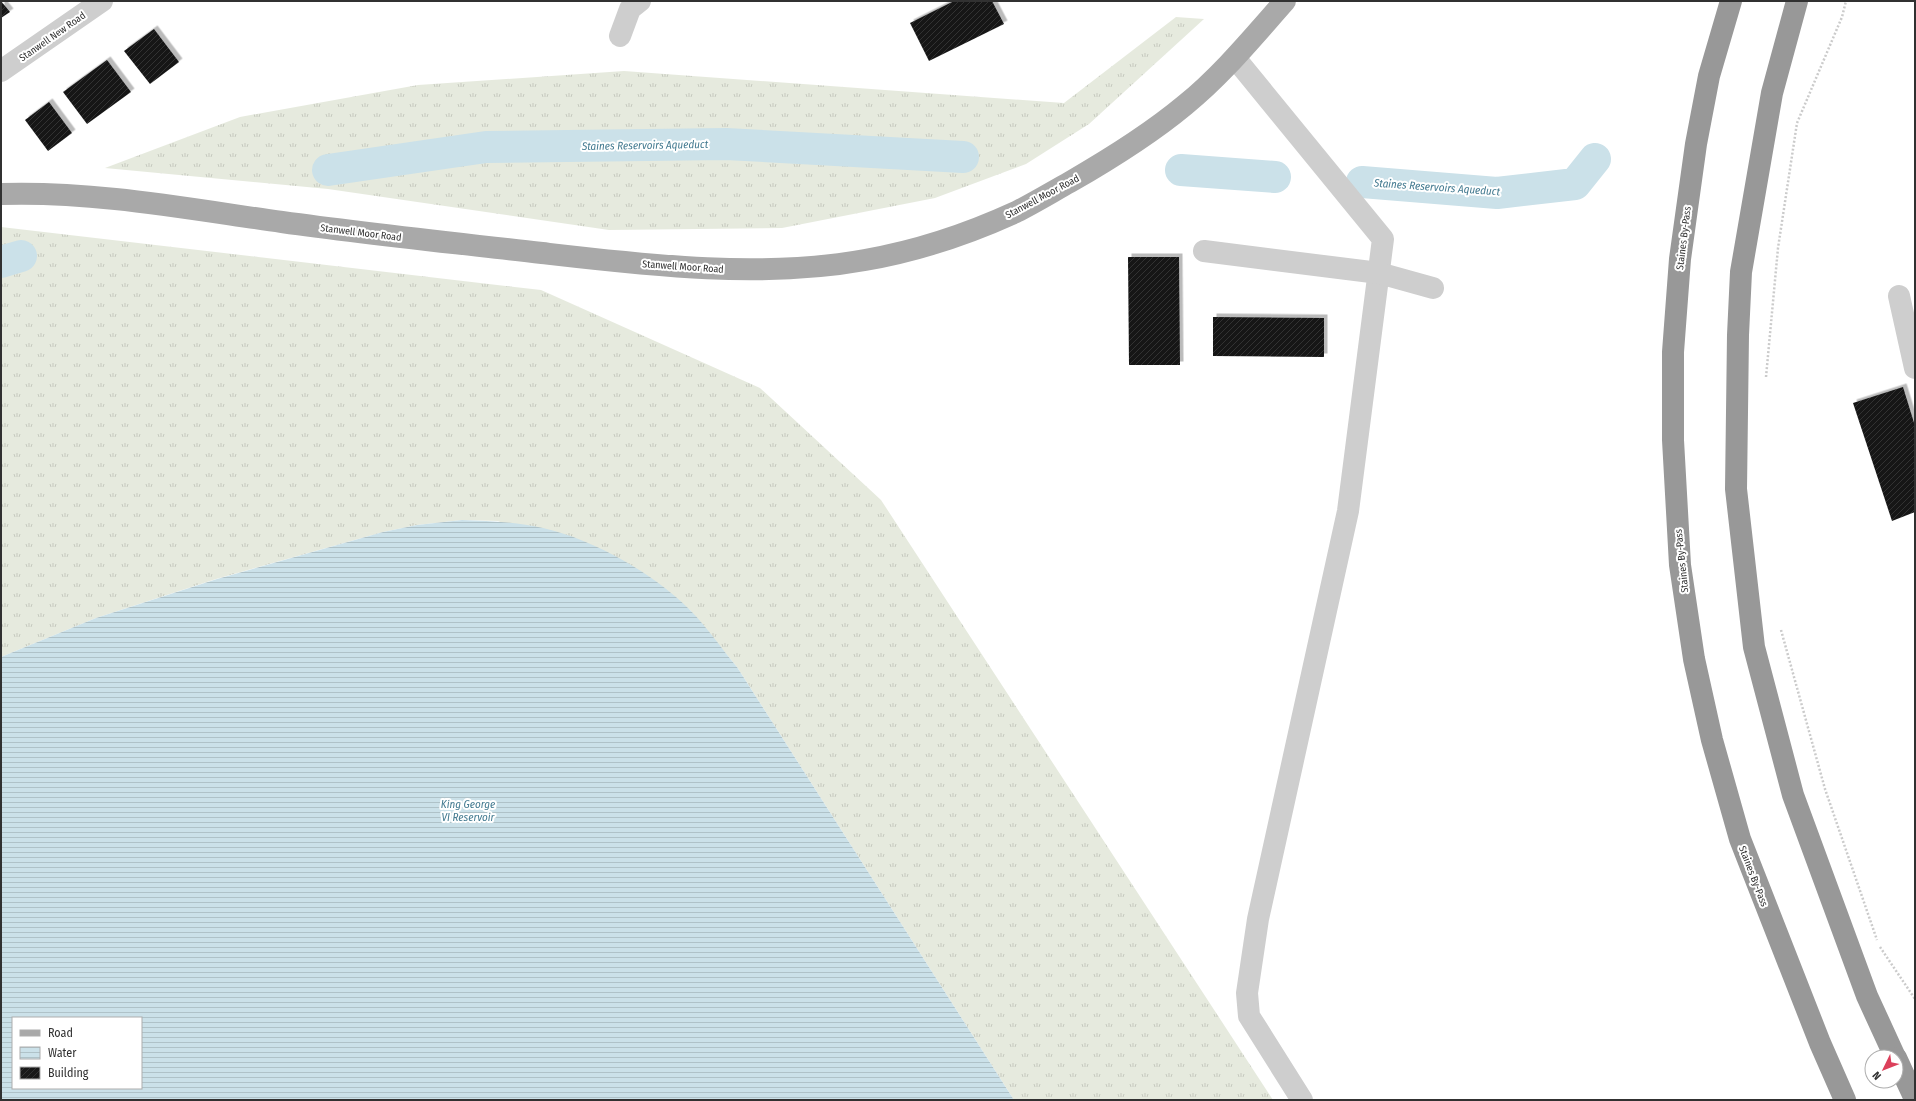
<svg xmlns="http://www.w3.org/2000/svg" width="1916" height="1101" font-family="'Fira Sans Condensed',sans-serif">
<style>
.grass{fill:url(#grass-tufts)}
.water{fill:url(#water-rules);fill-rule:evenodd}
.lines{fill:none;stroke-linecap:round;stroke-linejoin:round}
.canal{stroke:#cbe1e9;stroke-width:32}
.building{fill:url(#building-hatch);filter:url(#shadow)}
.path{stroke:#cbcbcb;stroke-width:2.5;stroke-dasharray:2 2;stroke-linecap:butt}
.minor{stroke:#cecece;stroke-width:22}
.major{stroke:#a9a9a9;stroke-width:22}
.highway{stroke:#989898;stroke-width:22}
.labels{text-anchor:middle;stroke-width:4;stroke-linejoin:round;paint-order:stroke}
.street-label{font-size:10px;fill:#313131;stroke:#fff}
.water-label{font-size:11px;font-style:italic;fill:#437a90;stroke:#fff}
</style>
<defs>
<pattern id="grass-tufts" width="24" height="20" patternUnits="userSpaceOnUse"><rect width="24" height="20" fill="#e6eade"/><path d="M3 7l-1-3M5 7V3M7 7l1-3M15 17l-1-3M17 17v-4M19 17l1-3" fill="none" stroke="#c6c9bf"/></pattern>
<pattern id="water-rules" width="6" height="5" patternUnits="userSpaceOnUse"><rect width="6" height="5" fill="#cbe1e9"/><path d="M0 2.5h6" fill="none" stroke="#afc2c8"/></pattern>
<pattern id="building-hatch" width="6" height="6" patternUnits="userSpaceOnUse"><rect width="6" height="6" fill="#181818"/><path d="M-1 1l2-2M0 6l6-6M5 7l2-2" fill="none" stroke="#313131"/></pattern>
<filter id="shadow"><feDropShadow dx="3.5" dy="-3.5" stdDeviation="0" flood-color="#0004"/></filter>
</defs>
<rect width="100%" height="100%" fill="#fff"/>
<g class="grass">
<polygon points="1176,17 1204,19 1089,124 1026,164 935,198 782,228 609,230 328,189 105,168 240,117 418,85 624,71 1064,103"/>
<polygon points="1,227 541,290 760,388 881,500 1273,1100 1014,1100 737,667 690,610 498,521 462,520 417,525 383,532 216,579 96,618 1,657"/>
</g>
<path class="water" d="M462,520C489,521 517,522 543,528C595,540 653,573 690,610C707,627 721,648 737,667L1014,1100H1V657L96,618L217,579L383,532L417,525ZM13,1018H141V1088H13Z"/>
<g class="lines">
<g class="canal">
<polyline points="328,170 486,147 726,144 963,157"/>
<polyline points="1181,170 1275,177"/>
<polyline points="1362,182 1497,193 1575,184 1595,159"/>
<polyline points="1,262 21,256"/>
</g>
</g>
<g class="building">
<polygon points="1,1 10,12 1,18"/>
<polygon points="954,1 992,1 1004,24 929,61 910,23"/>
<polygon points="154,29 179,62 150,84 124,51"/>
<polygon points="107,60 131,92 87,124 63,92"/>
<polygon points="49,102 72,133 48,151 25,120"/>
<polygon points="1128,257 1179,257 1180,365 1129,365"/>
<polygon points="1213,317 1324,318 1324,357 1213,356"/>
<polygon points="1903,387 1915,426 1915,512 1892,521 1853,403"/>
</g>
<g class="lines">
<g class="path">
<polyline points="1766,377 1778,248 1797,123 1842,17 1846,1"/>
<polyline points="1781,630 1825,789 1877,940"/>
<polyline points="1880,947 1915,999"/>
</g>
<g class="minor">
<polyline points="620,36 630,9 640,1"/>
<polyline points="1235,58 1383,239 1348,511 1258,919 1247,993 1249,1016 1302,1100"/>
<polyline points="1,71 102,1"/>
<polyline points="1204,251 1379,273 1433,288"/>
<polyline points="1899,296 1915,368"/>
</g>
<path class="major" d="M1,194C95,191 189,209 282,222C368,234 455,243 542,253C646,265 761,279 865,260C917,251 968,234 1016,212C1034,203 1052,192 1070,182C1110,159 1149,135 1185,105C1222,75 1253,37 1285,1"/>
<g class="highway">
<polyline points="1731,1 1709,76 1696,144 1680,259 1673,352 1673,440 1680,565 1694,659 1712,740 1740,839 1820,1043 1845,1100"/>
<polyline points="1797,1 1772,93 1741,272 1738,335 1736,489 1754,647 1793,795 1867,996 1895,1057"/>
<polyline points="1896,1058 1915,1099"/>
</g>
</g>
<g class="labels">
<g class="street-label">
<text transform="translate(52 36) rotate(-35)" y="4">Stanwell New Road</text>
<text transform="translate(1042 196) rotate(-28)" y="4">Stanwell Moor Road</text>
<text transform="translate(361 232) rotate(7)" y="4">Stanwell Moor Road</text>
<text transform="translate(1683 238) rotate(-83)" y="4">Staines By-Pass</text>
<text transform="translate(683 266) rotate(4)" y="4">Stanwell Moor Road</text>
<text transform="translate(1681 561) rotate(-96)" y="4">Staines By-Pass</text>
<text transform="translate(1754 876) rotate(69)" y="4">Staines By-Pass</text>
</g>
<g class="water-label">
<text transform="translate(645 145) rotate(-1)" y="4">Staines Reservoirs Aqueduct</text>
<text transform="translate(1437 187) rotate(4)" y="4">Staines Reservoirs Aqueduct</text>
<text x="468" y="808">King George<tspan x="468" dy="13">VI Reservoir</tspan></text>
</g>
</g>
<rect width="1916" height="1101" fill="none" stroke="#313131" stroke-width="4"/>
<rect x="12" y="1017" width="130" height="72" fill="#ffffff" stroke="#adadad"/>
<rect x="20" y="1030" width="20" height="6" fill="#a9a9a9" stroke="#adadad"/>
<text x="48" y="1037" font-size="12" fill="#313131">Road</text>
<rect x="20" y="1047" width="20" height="12" fill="url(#water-rules)" stroke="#adadad"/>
<text x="48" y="1057" font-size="12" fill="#313131">Water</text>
<rect x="20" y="1067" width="20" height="12" fill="url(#building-hatch)" stroke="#adadad"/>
<text x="48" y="1077" font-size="12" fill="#313131">Building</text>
<g transform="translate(1884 1069) rotate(227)"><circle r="19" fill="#ffffff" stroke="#adadad"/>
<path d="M0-3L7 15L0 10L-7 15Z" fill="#dc405b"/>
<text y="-6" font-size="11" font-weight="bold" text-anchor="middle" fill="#313131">N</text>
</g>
</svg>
